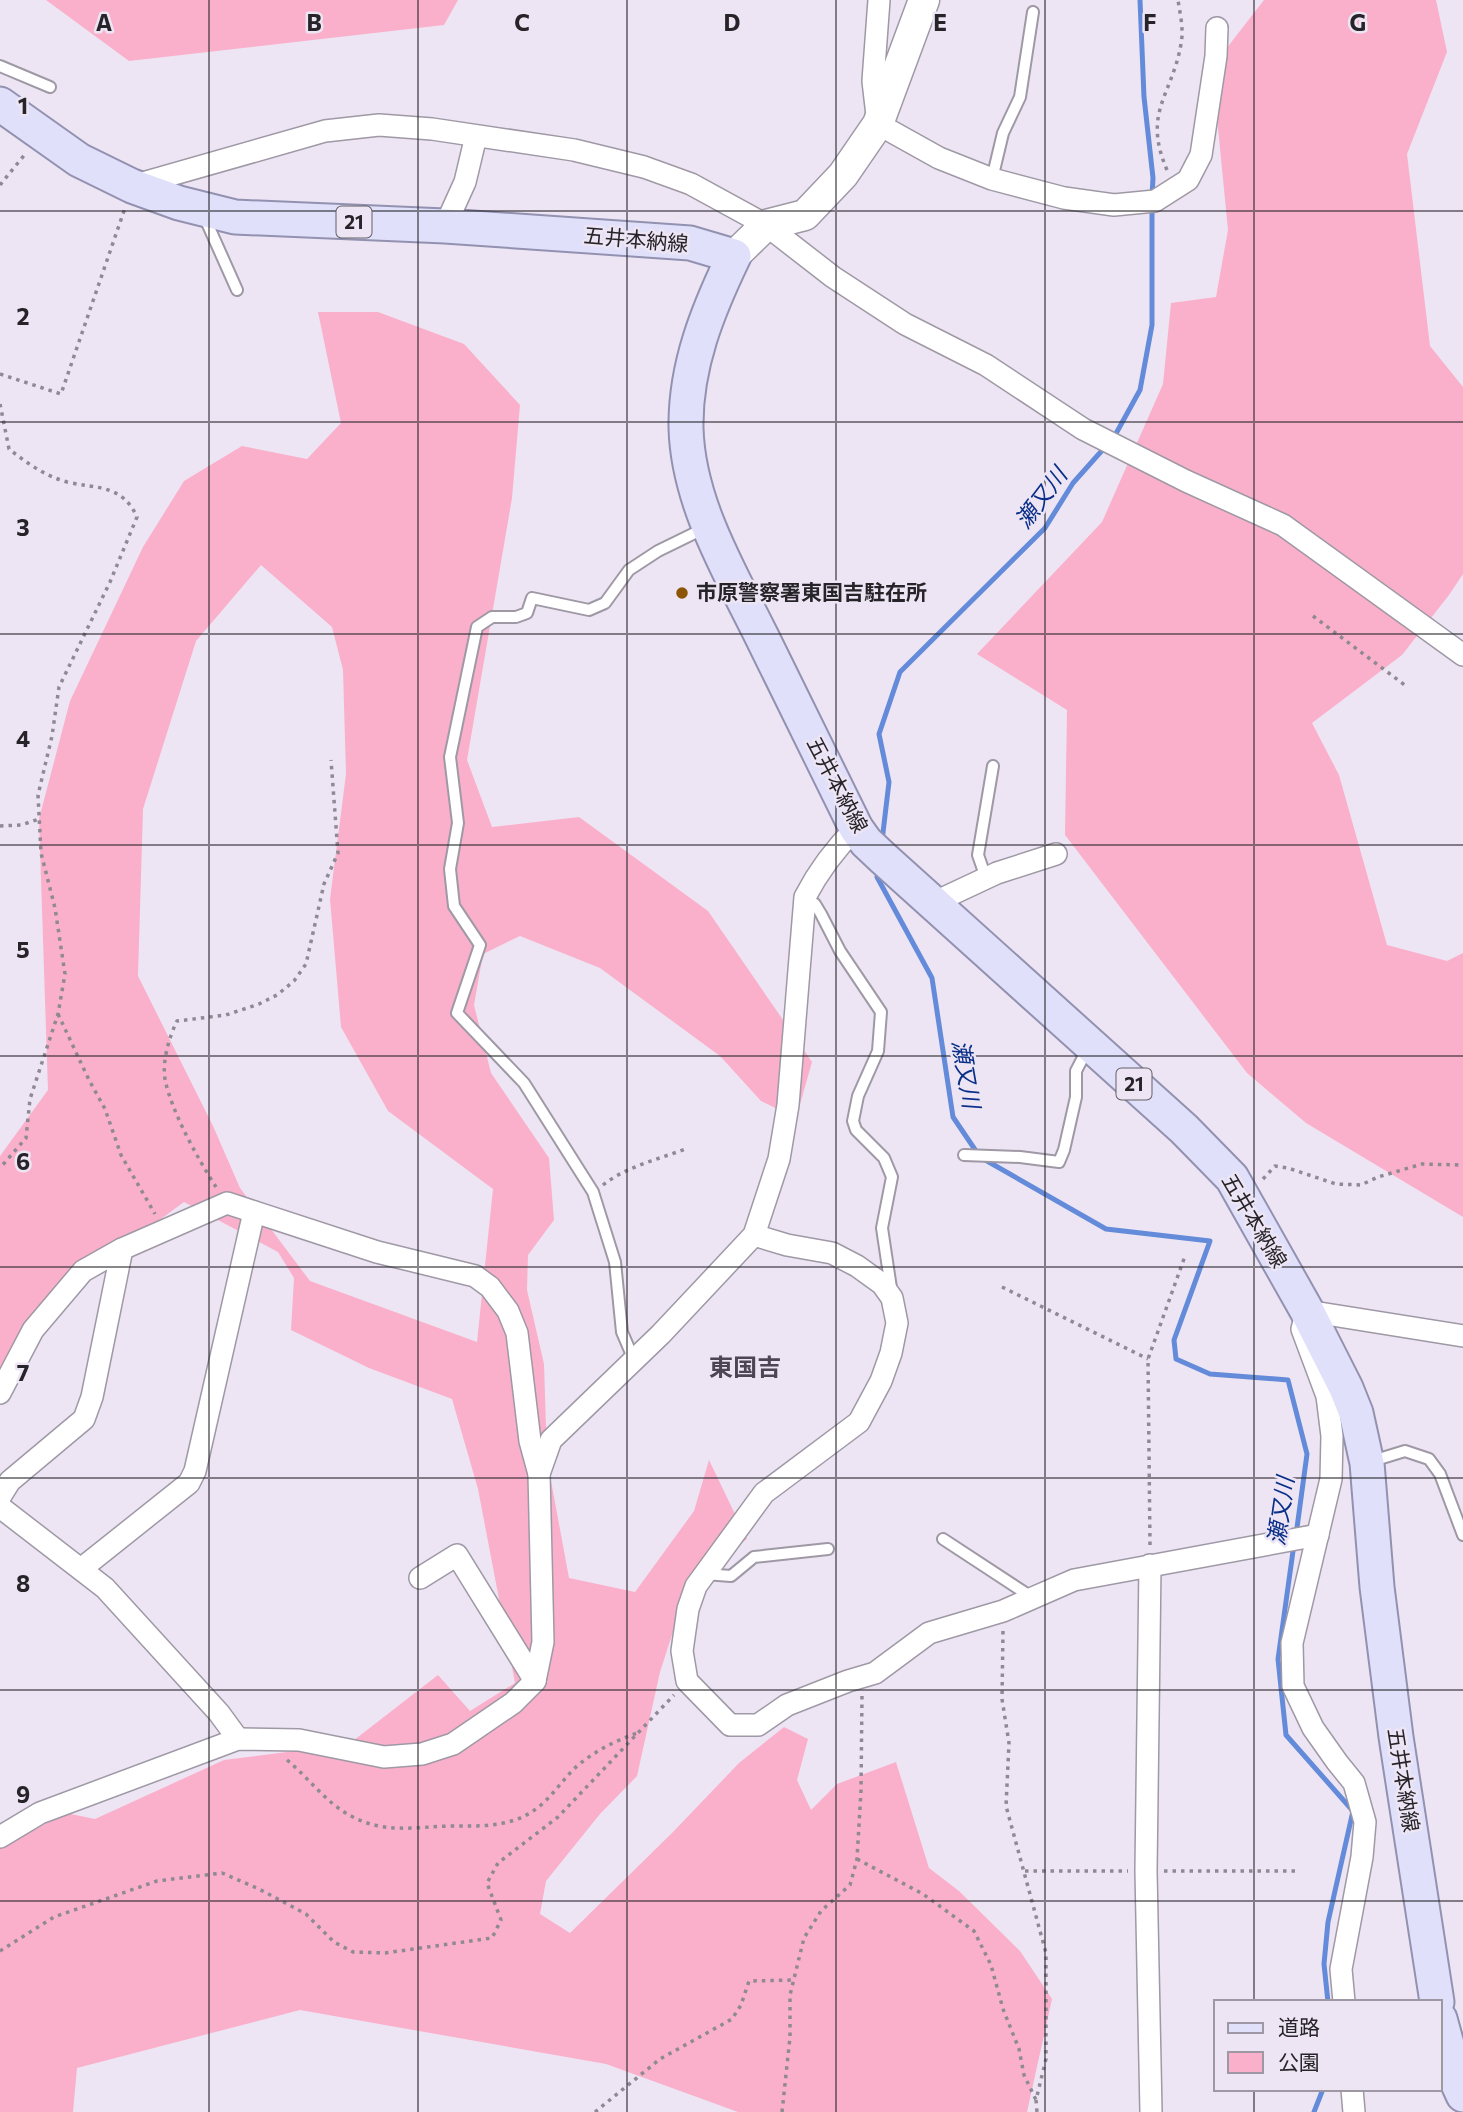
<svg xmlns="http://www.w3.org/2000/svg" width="1463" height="2112" font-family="Commissioner,'Noto Sans JP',sans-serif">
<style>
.green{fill:#fab0ca;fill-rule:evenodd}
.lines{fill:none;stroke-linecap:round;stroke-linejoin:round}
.stream{stroke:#648bd9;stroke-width:5}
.service-casing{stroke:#9f98a5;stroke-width:14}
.minor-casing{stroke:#9f98a5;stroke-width:24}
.secondary-casing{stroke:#9f98a5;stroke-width:33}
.primary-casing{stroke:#9291b0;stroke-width:37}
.path{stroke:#8f8994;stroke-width:3.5;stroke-dasharray:3.5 5;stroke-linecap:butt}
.service{stroke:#fff;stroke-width:10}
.minor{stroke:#fff;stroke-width:21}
.secondary{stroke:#fff;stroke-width:30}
.primary{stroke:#e0e0fb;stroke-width:33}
.grid{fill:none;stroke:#262429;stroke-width:2;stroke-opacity:0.55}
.poi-dot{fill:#8b5407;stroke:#ede5f4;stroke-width:2.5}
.labels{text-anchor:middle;stroke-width:5;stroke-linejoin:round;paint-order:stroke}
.shield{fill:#ede5f4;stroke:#625e66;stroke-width:2}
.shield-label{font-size:19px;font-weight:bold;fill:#262429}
.street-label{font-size:21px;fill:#262429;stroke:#ede5f4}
.poi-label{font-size:21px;font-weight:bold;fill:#262429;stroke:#ede5f4;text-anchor:start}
.water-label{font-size:23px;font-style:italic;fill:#092f89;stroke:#ede5f4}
.quarter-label{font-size:24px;font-weight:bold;fill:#4c4652;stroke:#ede5f4}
.grid-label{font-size:23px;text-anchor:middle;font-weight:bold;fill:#262429;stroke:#ede5f4;stroke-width:5;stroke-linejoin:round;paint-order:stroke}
</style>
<rect width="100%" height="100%" fill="#ede5f4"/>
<g class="green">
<polygon points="46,0 458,0 444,25 129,61"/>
<polygon points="1264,0 1436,0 1447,52 1407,154 1430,346 1463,387 1463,574 1449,595 1402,655 1312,723 1339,775 1387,945 1447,961 1463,953 1463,1217 1306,1123 1247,1073 1065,835 1067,710 977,654 1102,522 1163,384 1171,303 1216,297 1228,230 1212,67"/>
<path d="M318,312H378L464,344L520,405L512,498L467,760L492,827L579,817L708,911L812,1062L796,1118L761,1101L720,1056L600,968L520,936L483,954L474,1005L491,1073L549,1158L554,1220L528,1255L527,1290L544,1364L547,1459L569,1578L635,1592L694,1511L709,1460L747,1539L689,1582L660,1672L637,1776L600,1814L546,1881L540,1914L570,1933L672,1833L739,1763L784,1727L808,1739L797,1780L811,1810L837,1784L896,1762L929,1868L959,1891L1020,1951L1052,1999L1027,2112H738L606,2064L300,2010L77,2068L73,2112H0V1848L66,1813L95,1819L224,1760L349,1744L438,1675L470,1711L515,1683L478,1489L452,1399L369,1368L291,1330L294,1278L278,1252L184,1202L41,1307L0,1371V1156L48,1090L39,819L70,701L143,547L184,481L242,446L307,459L341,423ZM261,565L332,627L343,670L346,774L330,899L341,1027L388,1111L493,1189L477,1342L310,1281L240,1188L213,1126L138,976L143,809L196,641Z"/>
</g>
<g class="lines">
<g class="stream">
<polyline points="1140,0 1144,97 1153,178 1152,196"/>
<polyline points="1113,439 1140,390 1152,325 1152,206"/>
<polyline points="882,841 889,782 879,734 900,672 1045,528 1073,483 1106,446"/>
<polyline points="878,871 877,877 932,978 953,1117 980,1157 1106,1229 1210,1241 1174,1340 1176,1359 1210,1374 1288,1380 1307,1454 1296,1535"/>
<polyline points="1294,1544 1278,1659 1286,1735 1353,1811 1328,1922 1324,1964 1328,2002"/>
<polyline points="1314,2112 1323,2089"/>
</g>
<g class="service-casing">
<g id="service">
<polyline points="0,66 50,87"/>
<polyline points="992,179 1003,133 1020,97 1033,12"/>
<polyline points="204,216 237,290"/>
<polyline points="986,878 978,855 993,766"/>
<polyline points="805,897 815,904 821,914 840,951 881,1012 878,1051 858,1096 853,1121 856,1130 884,1158 892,1177 882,1228 891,1288"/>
<polyline points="964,1155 1020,1157 1059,1162 1064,1150 1076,1097 1076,1071 1089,1046"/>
<polyline points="634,1360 622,1332 615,1262 593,1192 524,1083 457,1013 480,945 454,906 450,869 458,823 450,757 477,627 492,617 516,617 527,613 532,598 589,610 605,603 629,570 658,551 705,528"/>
<polyline points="1369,1462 1405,1451 1429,1459 1440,1474 1463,1535"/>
<polyline points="943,1539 1033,1598"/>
<polyline points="705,1574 731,1576 754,1557 828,1549"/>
</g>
</g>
<g class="minor-casing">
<g id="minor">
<polyline points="879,0 873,81 878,124 939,158 992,179 1064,198 1114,205 1155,201 1188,180 1201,155 1216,56 1217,28"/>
<polyline points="132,186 325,131 379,125 432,129 574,150 644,167 691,184 766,225 833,277 905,324 986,365 1083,429 1186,481 1283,525 1463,655"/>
<polyline points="445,226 465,182 476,136"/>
<polyline points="933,903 997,873 1056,854"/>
<polyline points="754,1235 787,1245 832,1253 857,1266 882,1284 892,1298 897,1323 891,1353 881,1381 859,1422 764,1493 696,1586 688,1609 682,1651 687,1681 730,1725 758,1725 787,1705 848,1681 875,1673 929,1633 1003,1611 1074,1580 1318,1535"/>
<polyline points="0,1393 33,1330 83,1271 122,1249 227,1203 377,1252 475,1276 490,1287 508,1311 517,1333 530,1441 539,1474 543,1642 535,1681 513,1703 453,1744 422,1754 384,1757 299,1740 238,1739 40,1813 0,1837"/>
<path d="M539,1474L551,1440L661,1334L754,1235L779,1159L788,1105L805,897C819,870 835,849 856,828"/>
<polyline points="0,1497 10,1481 84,1419 92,1397 122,1249"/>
<polyline points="0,1507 105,1588 219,1713 238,1739"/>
<polyline points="1150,1565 1146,1871 1151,2112"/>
<polyline points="81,1569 189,1483 195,1471 254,1212"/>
<polyline points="420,1578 457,1555 535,1681"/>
<polyline points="1344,2002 1341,1969 1362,1857 1365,1822 1354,1783 1337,1762 1313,1728 1293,1686 1292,1643 1331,1479 1332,1436 1327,1396 1302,1329 1307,1311 1463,1336"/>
<polyline points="1352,2089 1354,2112"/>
</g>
</g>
<g class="secondary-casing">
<polyline id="secondary" points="734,256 766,225 805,215 843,175 878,124 924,0"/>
</g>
<g class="primary-casing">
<g id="primary">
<path d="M0,104L79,160L132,186L179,203L235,217L445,226L690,243L734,256C708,310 685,366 686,428C688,503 730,572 762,637C794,701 825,765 856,828L866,842L883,858L1184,1129L1232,1178L1307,1311L1346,1388L1356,1413L1367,1463L1377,1587L1396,1737L1437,2002"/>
<polyline points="1440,2019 1458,2084 1463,2095"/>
</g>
</g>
<g class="path">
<path d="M1167,170C1142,112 1172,96 1181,44C1184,29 1180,14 1178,0"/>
<polyline points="0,185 26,153"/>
<polyline points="0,374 61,394 125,208"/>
<path d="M0,404L9,449C27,463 45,476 67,482C97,489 122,484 137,517L110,582L59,687L52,736L38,795L41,853L55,908L65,974L58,1014L30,1099L26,1138L0,1168"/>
<polyline points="1313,616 1406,686"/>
<polyline points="0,826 21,825 39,819"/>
<polyline points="58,1014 89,1080 105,1109 121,1155 155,1214"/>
<polyline points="1263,1179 1275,1166 1288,1168 1336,1184 1361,1185 1378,1177 1422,1164 1463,1165"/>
<path d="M603,1185C627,1166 660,1159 688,1148"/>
<path d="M216,1187C198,1159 171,1111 165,1079C162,1062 169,1037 177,1021L226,1015L259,1004L277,995L294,981L306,964L324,884L338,853L331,760"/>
<polyline points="1002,1287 1148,1359"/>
<polyline points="1150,1545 1148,1359 1185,1256"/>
<polyline points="1003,1631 1002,1699 1009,1743 1006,1806 1046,1953 1046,2059 1036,2100 1037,2112"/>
<path d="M287,1760C309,1778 326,1803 351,1816C384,1834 415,1827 450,1826C483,1826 514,1828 541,1805C554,1794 564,1778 577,1766C595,1751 615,1741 637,1733"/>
<polyline points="857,1859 923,1894 974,1931 991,1965 1003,2009 1019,2049 1024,2075 1036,2100"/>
<polyline points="1025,1871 1128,1871"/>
<polyline points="1164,1871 1297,1871"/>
<polyline points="0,1951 54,1917 157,1881 222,1873 259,1889 306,1914 334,1942 353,1952 385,1953 492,1938 501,1920 487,1883 498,1863 558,1817 674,1695"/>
<polyline points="595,2112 660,2059 732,2019 741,2005 749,1981 794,1980"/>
<polyline points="782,2112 790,2037 790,1995 804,1938 821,1911 850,1885 857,1859 861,1791 862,1696"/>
</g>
<use href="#service" class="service"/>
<use href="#minor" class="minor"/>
<use href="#secondary" class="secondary"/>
<use href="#primary" class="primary"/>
</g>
<path class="grid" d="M209,0V2112M418,0V2112M627,0V2112M836,0V2112M1045,0V2112M1254,0V2002M0,211H1463M0,422H1463M0,634H1463M0,845H1463M0,1056H1463M0,1267H1463M0,1478H1463M0,1690H1463M0,1901H1463M1254,2089V2112"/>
<circle class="poi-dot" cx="682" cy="593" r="7"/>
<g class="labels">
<g class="shield">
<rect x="336.5" y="206.5" width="35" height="31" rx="5"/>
<rect x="1116.5" y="1068.5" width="35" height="31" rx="5"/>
</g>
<g class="shield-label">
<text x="354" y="229">21</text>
<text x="1134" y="1091">21</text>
</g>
<g class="street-label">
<text transform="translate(636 240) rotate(5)" y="7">五井本納線</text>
<text transform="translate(837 785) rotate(62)" y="7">五井本納線</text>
<text transform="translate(1254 1221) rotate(59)" y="7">五井本納線</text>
<text transform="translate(1403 1780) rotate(81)" y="7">五井本納線</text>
</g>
<g class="poi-label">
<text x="696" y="600">市原警察署東国吉駐在所</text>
</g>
<g class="water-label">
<text transform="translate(1041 498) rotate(-53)" y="8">瀬又川</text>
<text transform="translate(966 1074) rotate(80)" y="8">瀬又川</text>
<text transform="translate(1281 1511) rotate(-82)" y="8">瀬又川</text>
</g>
<g class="quarter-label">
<text x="745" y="1376">東国吉</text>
</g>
</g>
<g class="grid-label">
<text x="104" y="31">A</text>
<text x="314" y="31">B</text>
<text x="522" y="31">C</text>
<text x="732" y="31">D</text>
<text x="940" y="31">E</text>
<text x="1150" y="31">F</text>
<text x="1358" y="31">G</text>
<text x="23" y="114">1</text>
<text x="23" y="325">2</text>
<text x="23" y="536">3</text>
<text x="23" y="747">4</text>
<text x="23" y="958">5</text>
<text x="23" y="1170">6</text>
<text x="23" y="1381">7</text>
<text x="23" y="1592">8</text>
<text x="23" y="1803">9</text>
</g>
<rect x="1214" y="2000" width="228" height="91" fill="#ede5f4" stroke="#9d98a3" stroke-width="2"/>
<rect x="1228" y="2023" width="35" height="10" fill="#e0e0fb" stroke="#9d98a3" stroke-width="2"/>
<text x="1278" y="2035" font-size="21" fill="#262429">道路</text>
<rect x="1228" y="2052" width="35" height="21" fill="#fab0ca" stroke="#9d98a3" stroke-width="2"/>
<text x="1278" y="2070" font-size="21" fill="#262429">公園</text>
</svg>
